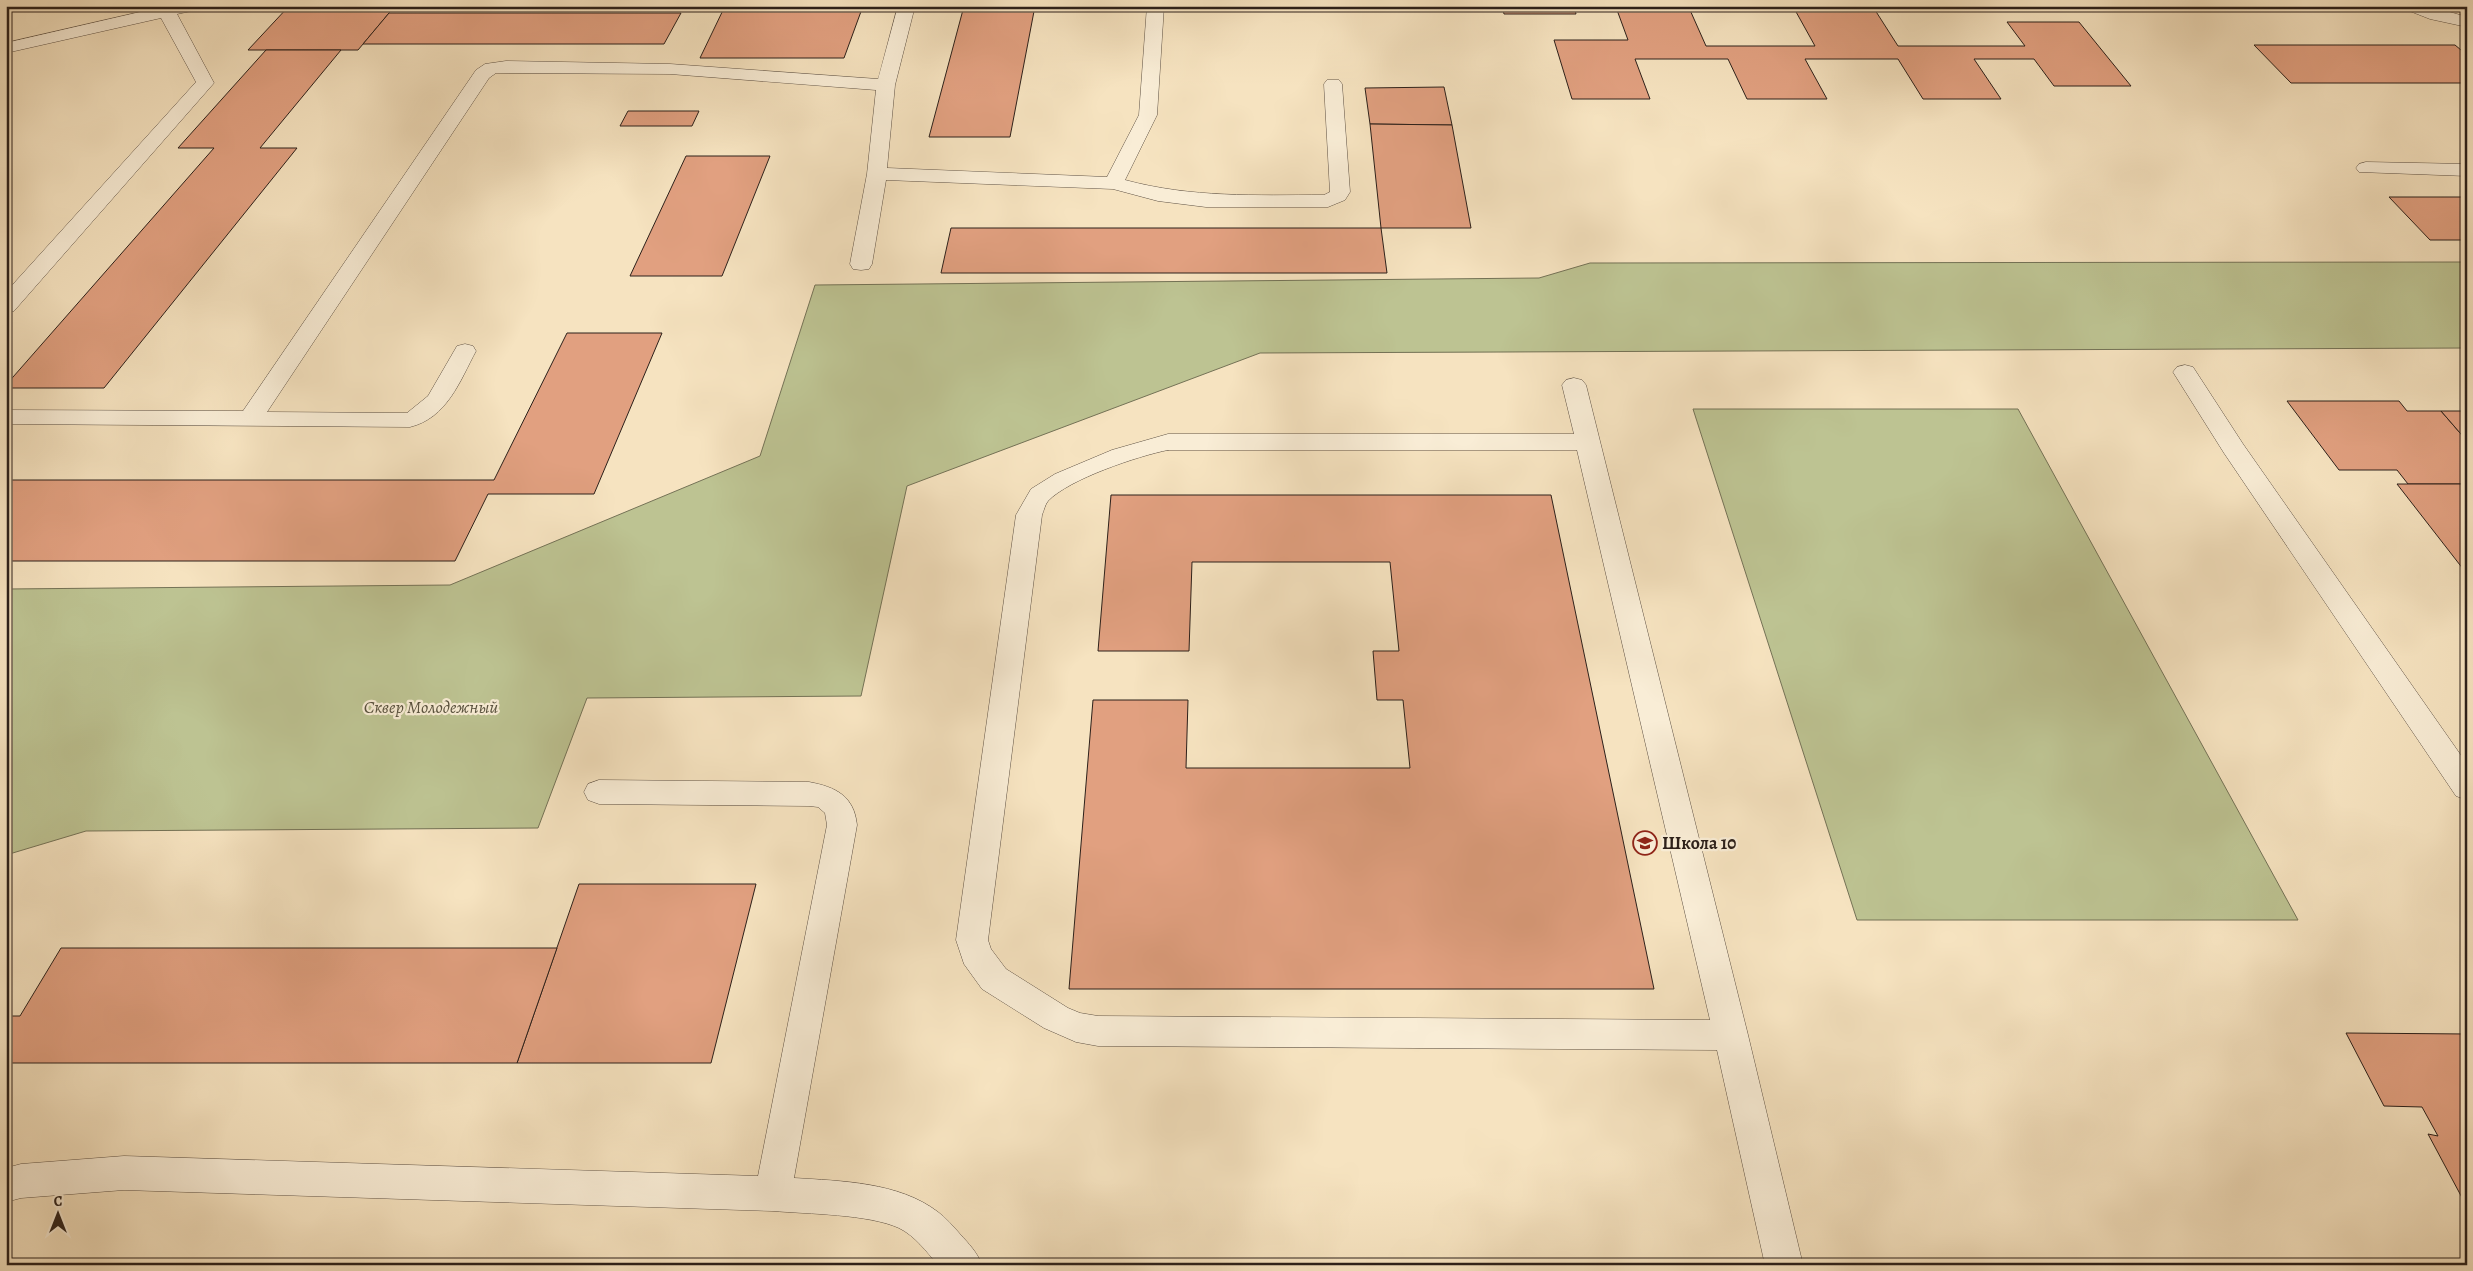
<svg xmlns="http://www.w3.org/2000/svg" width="2473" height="1271" font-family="Alegreya,serif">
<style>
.green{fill:#bdc392;stroke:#747256}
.building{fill:#e1a080;stroke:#2c201a}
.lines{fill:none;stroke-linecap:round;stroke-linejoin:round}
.service-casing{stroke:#5e5144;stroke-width:1}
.primary-casing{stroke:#2c201a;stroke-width:1}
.service{fill:#f9edd6;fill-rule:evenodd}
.primary{fill:#ebc280;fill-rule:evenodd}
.labels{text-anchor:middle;stroke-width:4.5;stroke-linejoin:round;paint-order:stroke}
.park-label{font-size:18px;font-style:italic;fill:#58513e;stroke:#f9edd6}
.poi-label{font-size:18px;font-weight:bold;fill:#2c201a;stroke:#f9edd6;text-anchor:start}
</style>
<rect width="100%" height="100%" fill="#f6e3c0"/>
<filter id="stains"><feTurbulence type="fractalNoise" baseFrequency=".004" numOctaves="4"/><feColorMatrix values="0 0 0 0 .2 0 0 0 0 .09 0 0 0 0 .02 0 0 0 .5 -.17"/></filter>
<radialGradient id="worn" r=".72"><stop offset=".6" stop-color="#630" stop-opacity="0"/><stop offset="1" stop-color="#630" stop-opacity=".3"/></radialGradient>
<g class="green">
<polygon points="1247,6 1423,6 1255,8"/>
<polygon points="2467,262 2467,348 1260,353 907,486 861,696 587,698 538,828 86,831 6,855 6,589 450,585 760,456 815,285 1539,278 1590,263"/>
<polygon points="1693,409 2018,409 2298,920 1857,920"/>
</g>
<g class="building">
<polygon points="289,6 395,6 358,50 248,50"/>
<polygon points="725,6 863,6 844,58 700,58"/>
<polygon points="964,6 1035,6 1010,137 929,137"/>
<polygon points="1502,6 1574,6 1576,14 1504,14"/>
<polygon points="1617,10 1690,10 1706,46 1815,46 1795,10 1875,10 1898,46 2025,46 2007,22 2079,22 2131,86 2054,86 2034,59 1974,59 2001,99 1923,99 1898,59 1805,59 1827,99 1747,99 1728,59 1635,59 1650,99 1572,99 1554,40 1628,40"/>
<polygon points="389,13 681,13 664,44 363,44"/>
<polygon points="2254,45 2455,45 2467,55 2467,83 2291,83"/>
<polygon points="266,50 341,50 260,148 297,148 104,388 6,388 6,385 214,148 178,148"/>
<polygon points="1444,87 1452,125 1370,124 1365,88"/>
<polygon points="628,111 699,111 692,126 620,126"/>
<polygon points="1370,124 1452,125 1471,228 1381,228"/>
<polygon points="686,156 770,156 722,276 630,276"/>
<polygon points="2389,197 2467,197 2467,240 2430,240"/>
<polygon points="951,228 1381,228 1387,273 941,273"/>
<polygon points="567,333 662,333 594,494 488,494 455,561 6,561 6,480 494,480"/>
<polygon points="2287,401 2399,401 2407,411 2441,411 2467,441 2467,484 2408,484 2397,470 2339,470"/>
<polygon points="2441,411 2467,411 2467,441"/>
<polygon points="2397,484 2467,484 2467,574"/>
<polygon points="1111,495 1551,495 1654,989 1069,989 1093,700 1188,700 1186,768 1410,768 1403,700 1377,700 1373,651 1399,651 1390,562 1192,562 1189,651 1098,651"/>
<polygon points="579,884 756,884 711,1063 517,1063"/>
<polygon points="61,948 557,948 517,1063 6,1063 6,1016 20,1016"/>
<polygon points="2346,1033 2467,1034 2467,1207 2428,1134 2438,1136 2422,1107 2384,1106"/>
</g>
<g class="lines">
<g class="service-casing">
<g id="service">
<polygon points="166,6 198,6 196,10 177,14 214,83 14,311 6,313 6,292 196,82 161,18 6,53 6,43"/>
<path d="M898,6H915L895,85L887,168L1107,177L1139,115L1147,6H1164L1157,115L1125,180C1192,198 1256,195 1324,195L1330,192L1324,84L1327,80H1339L1342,84L1350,192L1345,200L1328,207H1206L1158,201L1113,189L886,180L872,264L869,269L861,270L853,269L850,264L867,174L876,90L670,74L496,73L489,78L267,412L407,413L428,396L457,346L465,344L473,346L476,351C460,381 447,418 410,427L6,424V410L243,411L476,70L485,64L506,61L670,64L878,79Z"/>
<polygon points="2405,6 2429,6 2467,17 2467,27 2430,19 2407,10"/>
<polygon points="2366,162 2467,164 2467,176 2359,172 2356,168 2359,164"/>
<polygon points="2185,365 2193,367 2243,444 2467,764 2467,800 2456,796 2224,453 2173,372 2177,367"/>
<path d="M1574,378L1582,380L1586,385L1748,1035L1803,1265H1765L1717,1050L1098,1046L1076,1042L1044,1028L982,989L964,964L956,940L1016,515L1031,489L1055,474L1112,450L1168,434H1574L1562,385L1566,380ZM1168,450H1577L1710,1020L1098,1016L1080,1013L1068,1008L1006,969L991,949L988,940L1042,515C1044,510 1045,505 1048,501C1069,479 1138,456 1168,450Z"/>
<path d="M599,780L809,782C836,787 854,796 857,825L794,1178C841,1181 899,1182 938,1212C946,1218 953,1226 960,1234C969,1244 977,1252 982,1265H938C926,1251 915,1236 899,1228C868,1214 808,1214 773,1211L124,1190L21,1198L6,1202V1168L21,1164L124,1156L758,1176L827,825L825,813L818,807L809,806L599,804L588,800L584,792L588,784Z"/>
</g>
</g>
<g class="primary-casing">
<polygon id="primary" points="6,6 16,6 14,10 6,12"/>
</g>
<use href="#service" class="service"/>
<use href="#primary" class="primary"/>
</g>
<defs>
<g id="school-ring" transform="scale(1.25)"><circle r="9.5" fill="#f9edd6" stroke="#8f2418" stroke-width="1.5"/><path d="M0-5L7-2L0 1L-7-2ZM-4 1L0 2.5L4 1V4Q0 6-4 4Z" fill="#8f2418"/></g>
</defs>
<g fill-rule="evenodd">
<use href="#school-ring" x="1645" y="843"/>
</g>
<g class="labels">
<g class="park-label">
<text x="431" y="713">Сквер Молодежный</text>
</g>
<g class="poi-label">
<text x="1662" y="849">Школа 10</text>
</g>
</g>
<rect width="2473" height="1271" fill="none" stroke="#f6e3c0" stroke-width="25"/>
<rect x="8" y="8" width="2458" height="1256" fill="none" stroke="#2c201a" stroke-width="2.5"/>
<rect x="12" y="12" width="2448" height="1246" fill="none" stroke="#2c201a"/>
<g transform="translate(58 1214)" stroke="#f9edd6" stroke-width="4" paint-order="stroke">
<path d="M0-4L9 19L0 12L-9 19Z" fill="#2c201a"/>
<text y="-8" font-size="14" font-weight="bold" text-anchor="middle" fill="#2c201a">С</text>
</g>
<rect width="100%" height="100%" filter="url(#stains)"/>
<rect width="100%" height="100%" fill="url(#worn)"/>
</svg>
